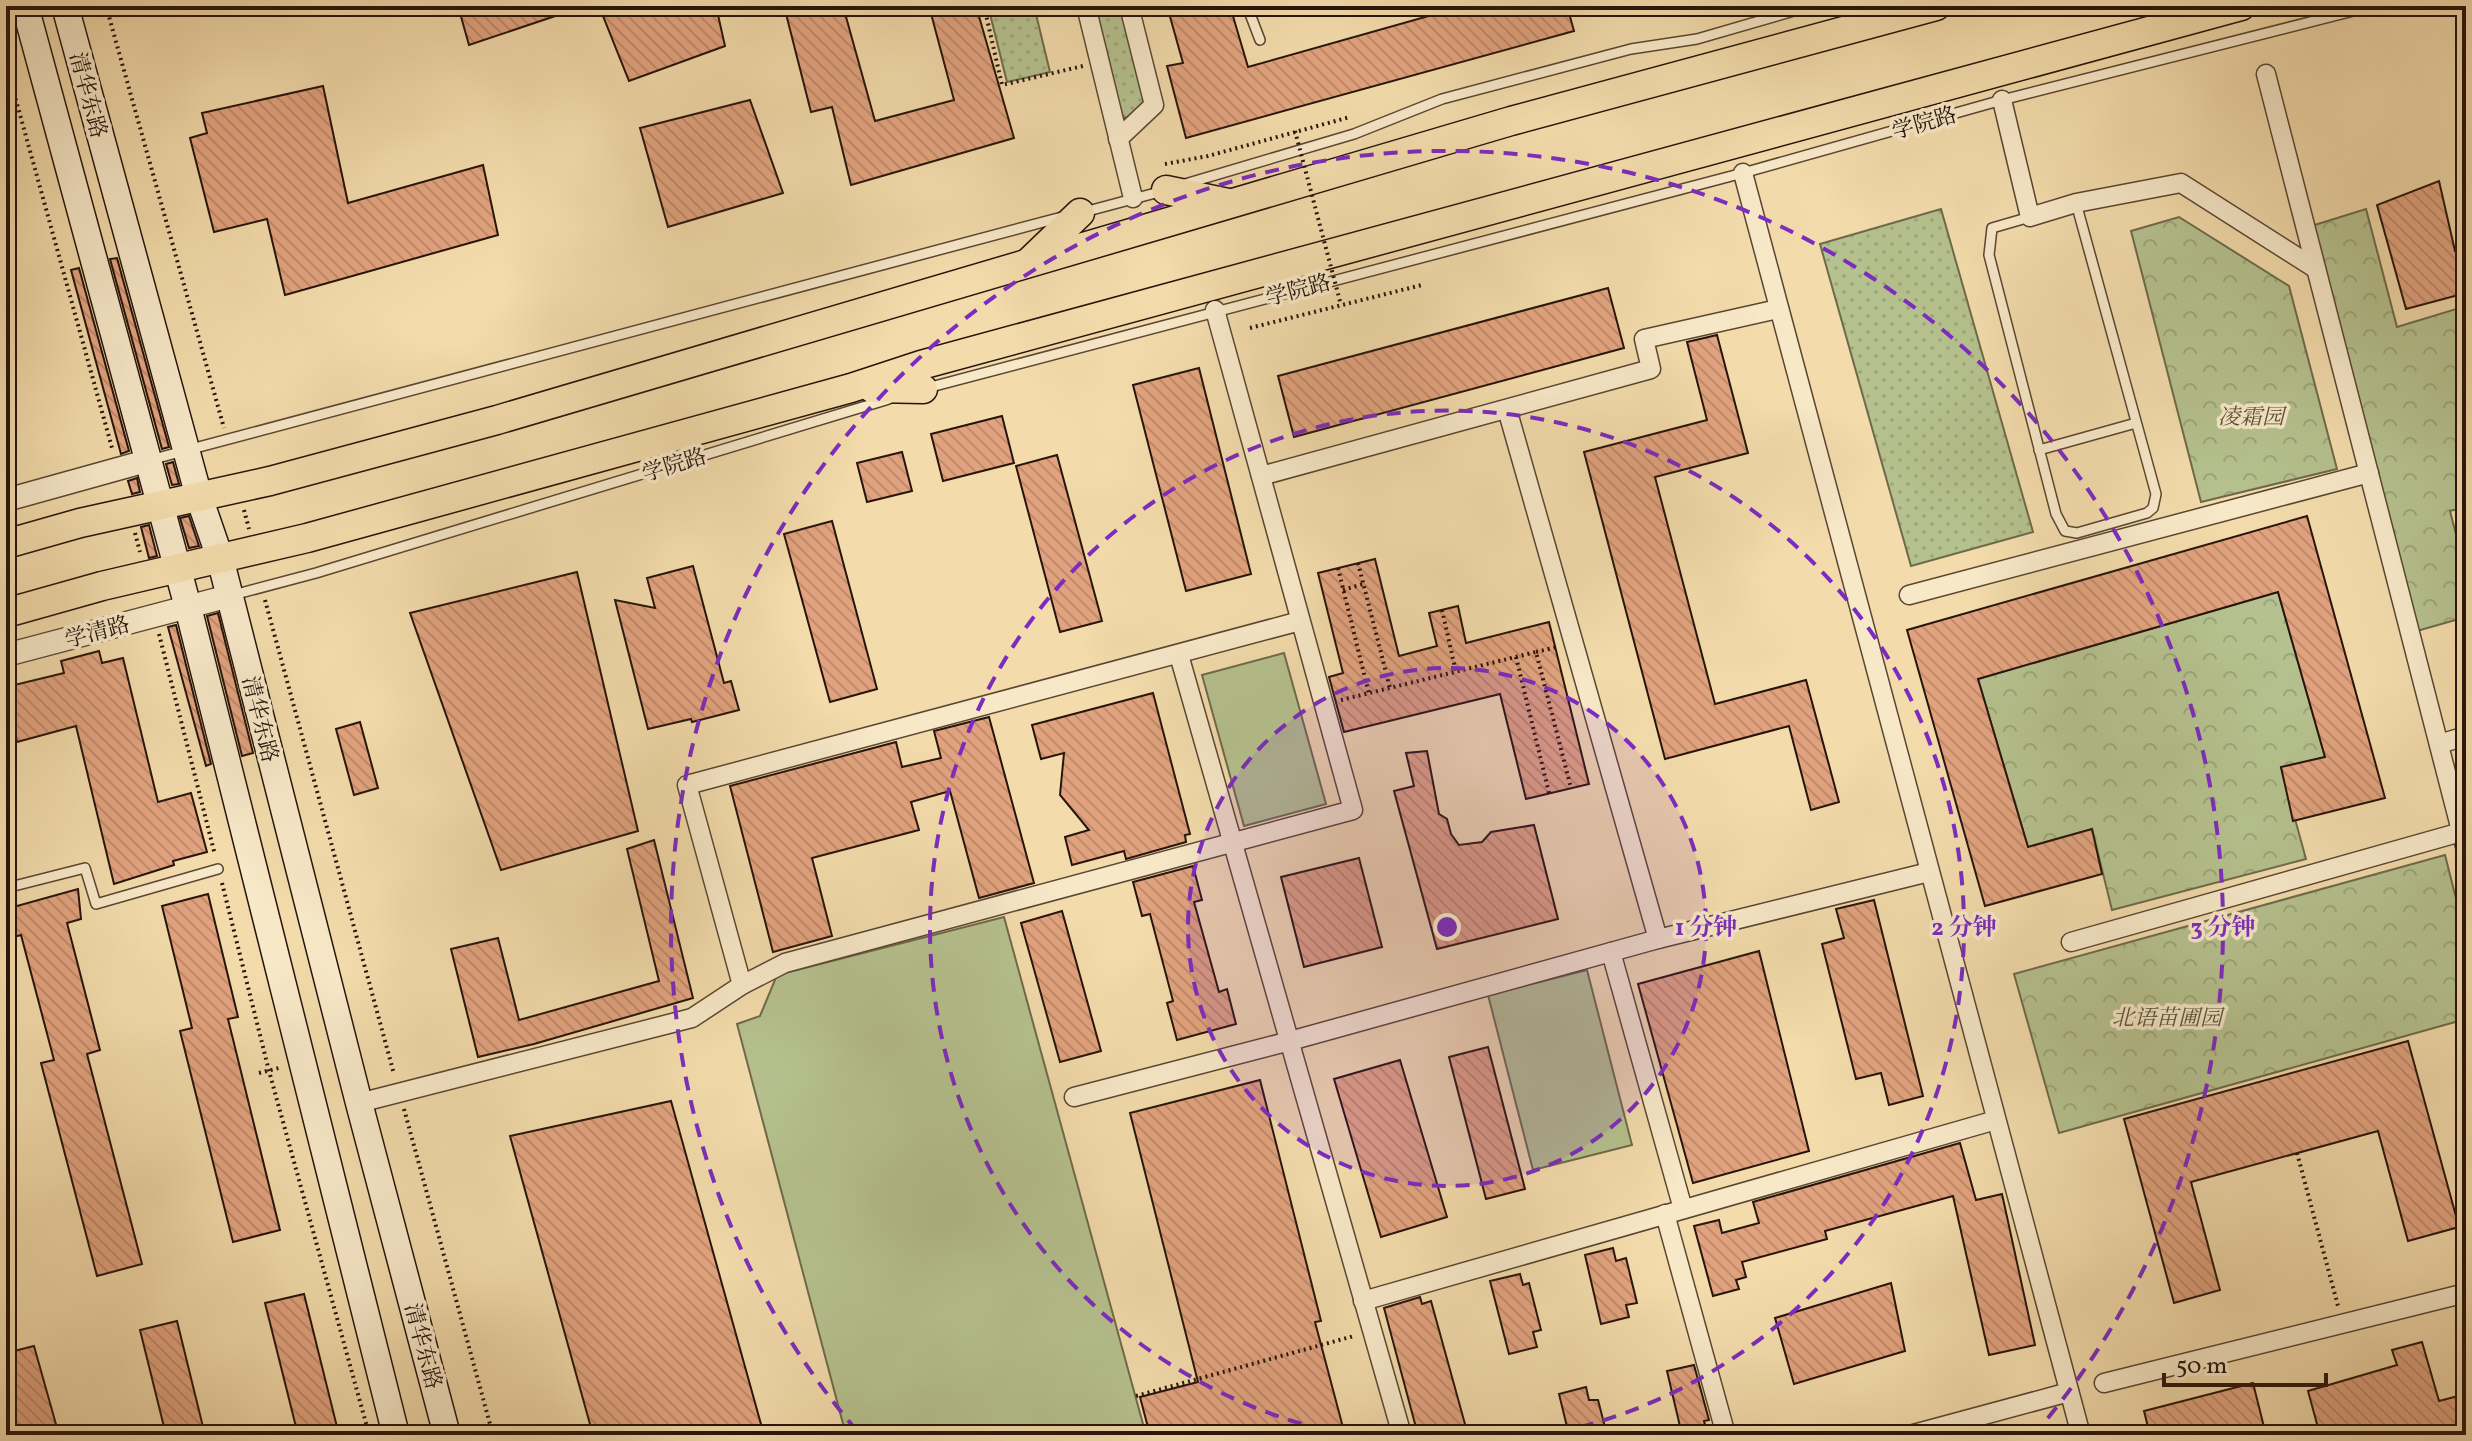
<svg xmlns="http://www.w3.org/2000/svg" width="2472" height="1441" font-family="Vollkorn,'Noto Serif SC',serif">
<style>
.grass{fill:url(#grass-dots);stroke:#6e6a4c;stroke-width:2}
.forest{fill:url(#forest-crowns);stroke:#6e6a4c;stroke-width:2}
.pitch{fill:#b5c18e;stroke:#6e6a4c;stroke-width:2}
.building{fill:url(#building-back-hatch);stroke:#27140b;stroke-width:2}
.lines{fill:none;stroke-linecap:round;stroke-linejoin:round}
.service-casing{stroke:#5a4633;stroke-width:12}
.minor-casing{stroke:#5a4633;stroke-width:21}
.tertiary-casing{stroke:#5a4633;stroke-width:25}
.secondary-casing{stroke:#27140b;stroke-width:29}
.primary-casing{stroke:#27140b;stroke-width:31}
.path{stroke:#27140b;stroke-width:4;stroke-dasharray:2 4;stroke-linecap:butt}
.service{stroke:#f7e8c8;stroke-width:9}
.minor{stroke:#f7e8c8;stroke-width:18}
.tertiary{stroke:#f7e8c8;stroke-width:22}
.secondary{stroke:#f7e8c8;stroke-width:26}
.primary{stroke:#f3dbab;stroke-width:28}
.path-bridge{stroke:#27140b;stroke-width:4;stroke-dasharray:2 4;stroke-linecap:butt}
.ring{fill:none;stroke:#7b2cbf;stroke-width:4;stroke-dasharray:14 10}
.labels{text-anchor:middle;stroke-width:7;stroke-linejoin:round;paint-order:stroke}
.street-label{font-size:22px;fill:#27140b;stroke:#f7e8c8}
.park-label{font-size:22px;font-style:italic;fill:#595139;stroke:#f7e8c8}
.centre{fill:#7b2cbf;stroke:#f7e8c8;stroke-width:4}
.ring-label{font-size:24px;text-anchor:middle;font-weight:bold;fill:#7b2cbf;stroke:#f7e8c8;stroke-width:7;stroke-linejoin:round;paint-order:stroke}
</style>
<defs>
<pattern id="grass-dots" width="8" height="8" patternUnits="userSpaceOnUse" patternTransform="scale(2)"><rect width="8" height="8" fill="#b5c18e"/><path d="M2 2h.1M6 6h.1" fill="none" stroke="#9ca579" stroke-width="1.8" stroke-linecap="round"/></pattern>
<pattern id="forest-crowns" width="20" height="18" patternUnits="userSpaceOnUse" patternTransform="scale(2)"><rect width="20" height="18" fill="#b5c18e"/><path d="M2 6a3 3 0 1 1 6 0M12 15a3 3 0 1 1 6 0" fill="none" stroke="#9ca579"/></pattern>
<pattern id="building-back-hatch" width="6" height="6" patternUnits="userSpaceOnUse" patternTransform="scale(2)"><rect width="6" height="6" fill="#e1a37f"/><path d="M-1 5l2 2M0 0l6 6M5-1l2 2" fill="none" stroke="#c18b6c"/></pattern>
</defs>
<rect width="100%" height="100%" fill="#f3dbab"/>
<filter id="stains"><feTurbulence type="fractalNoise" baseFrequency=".0025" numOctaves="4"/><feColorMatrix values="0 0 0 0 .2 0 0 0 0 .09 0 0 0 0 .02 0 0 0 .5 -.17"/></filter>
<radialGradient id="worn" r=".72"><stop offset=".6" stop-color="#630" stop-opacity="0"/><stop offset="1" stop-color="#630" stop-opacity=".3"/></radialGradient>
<g class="grass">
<polygon points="988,6 1034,6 1050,72 1007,82"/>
<polygon points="1091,6 1122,6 1147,113 1119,119"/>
<polygon points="1941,209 2033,532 1911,566 1820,244"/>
</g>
<g class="forest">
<polygon points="2366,209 2397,327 2466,306 2466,507 2450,511 2466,573 2466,617 2410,633 2305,228"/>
<polygon points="2179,217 2289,286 2337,469 2201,502 2131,231"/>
<polygon points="2278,592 2325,757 2281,768 2306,859 2112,910 2092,829 2028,847 1978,679"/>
<polygon points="2445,855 2466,938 2466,1019 2059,1133 2014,974"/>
</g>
<g class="pitch">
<polygon points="1284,653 1326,804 1244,826 1202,675"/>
<polygon points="1004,917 1146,1435 846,1435 737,1024 760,1016 777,975"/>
<polygon points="1587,970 1632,1145 1533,1170 1488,995"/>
</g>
<g class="building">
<polygon points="458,6 575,6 576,9 469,45"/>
<polygon points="599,6 716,6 725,46 629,81"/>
<polygon points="784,6 843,6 875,121 954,100 929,6 976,6 1014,138 851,185 832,107 811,112"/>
<polygon points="1167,6 1230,6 1248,67 1464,6 1567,6 1574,31 1186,138 1167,66 1183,63"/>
<polygon points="323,86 348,203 483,165 498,235 285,295 267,219 214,232 190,138 207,133 202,113"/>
<polygon points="750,100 783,193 668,227 640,128"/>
<polygon points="2439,181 2455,251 2466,247 2466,293 2406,309 2377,205"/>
<polygon points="117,258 169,447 162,449 110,259"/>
<polygon points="79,268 129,451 121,454 71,270"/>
<polygon points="1608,288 1624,348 1294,437 1278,376"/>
<polygon points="1717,335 1748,453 1655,477 1715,704 1806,680 1839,802 1811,810 1789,726 1665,759 1584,452 1707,420 1687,342"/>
<polygon points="1199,368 1251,574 1186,591 1133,385"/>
<polygon points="1002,416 1014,463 943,481 931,434"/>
<polygon points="902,452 912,491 867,502 857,463"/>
<polygon points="1057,455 1102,621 1060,632 1016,466"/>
<polygon points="173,462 179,484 172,485 166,464"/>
<polygon points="137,478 140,492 132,494 128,481"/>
<polygon points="189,516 199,546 189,548 180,518"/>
<polygon points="2307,516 2385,798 2293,821 2281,767 2325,757 2278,592 1978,679 2028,847 2092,829 2102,874 1985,906 1907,630"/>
<polygon points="832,521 877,689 830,702 784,534"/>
<polygon points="149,525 157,556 149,558 141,527"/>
<polygon points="1375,559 1399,656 1437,646 1429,613 1458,606 1466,643 1549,622 1589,784 1526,799 1500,694 1344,732 1329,677 1343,673 1318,573"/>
<polygon points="693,566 724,683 731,681 739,710 692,722 691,719 648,729 615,600 655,608 647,578"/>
<polygon points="577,572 638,831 501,870 410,613"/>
<polygon points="218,613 253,753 242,756 207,616"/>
<polygon points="176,625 211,764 206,766 168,627"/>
<polygon points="99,651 102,663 123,658 158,802 191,793 207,852 173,861 174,865 114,884 76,726 17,742 6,696 6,687 64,673 61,661"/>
<polygon points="1153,693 1190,834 1185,835 1186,842 1126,859 1124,851 1072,865 1065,837 1089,830 1060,795 1064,753 1041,759 1032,725"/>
<polygon points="989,717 1034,883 979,898 950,791 911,802 919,830 812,858 832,936 773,952 730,786 896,742 902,767 941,758 934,731"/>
<polygon points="360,722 378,788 354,795 336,729"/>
<polygon points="1427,751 1439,814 1447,819 1451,834 1459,845 1482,842 1491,832 1534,825 1558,919 1437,949 1394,791 1414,786 1406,753"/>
<polygon points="654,840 693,998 534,1044 478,1057 451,949 498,938 519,1020 659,981 627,849"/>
<polygon points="1359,858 1382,947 1304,967 1281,877"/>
<polygon points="1193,866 1202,900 1194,902 1219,992 1227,989 1236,1024 1177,1040 1167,1003 1173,1001 1150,914 1142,916 1133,882"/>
<polygon points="78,889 81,919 67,923 100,1050 87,1054 142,1264 97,1276 41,1063 54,1060 21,935 6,939 6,909"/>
<polygon points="208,894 238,1017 228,1019 280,1230 233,1242 180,1031 192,1028 162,906"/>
<polygon points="1874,900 1923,1096 1889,1105 1881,1073 1856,1079 1822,944 1844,938 1836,909"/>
<polygon points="1062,911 1101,1051 1060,1062 1021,923"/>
<polygon points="1759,951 1809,1151 1693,1183 1638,984"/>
<polygon points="2408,1041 2459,1227 2408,1241 2378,1131 2191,1182 2220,1290 2174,1303 2124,1119"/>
<polygon points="1488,1047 1525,1189 1486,1199 1449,1057"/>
<polygon points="1400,1060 1447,1217 1381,1237 1334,1079"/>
<polygon points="1260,1080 1321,1321 1315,1322 1345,1435 1150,1435 1140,1397 1198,1382 1130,1113"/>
<polygon points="671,1101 764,1435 593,1435 510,1136"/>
<polygon points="1960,1143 1976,1200 2002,1194 2035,1345 1989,1355 1953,1196 1825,1231 1827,1239 1742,1262 1746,1277 1736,1280 1739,1289 1713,1296 1694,1226 1719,1220 1722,1233 1759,1223 1753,1202"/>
<polygon points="1613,1248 1616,1261 1626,1258 1637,1303 1626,1305 1629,1317 1601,1324 1585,1255"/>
<polygon points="1520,1274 1523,1285 1529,1283 1541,1330 1533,1332 1537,1347 1509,1354 1490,1281"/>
<polygon points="1891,1283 1905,1351 1794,1384 1775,1318"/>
<polygon points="304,1294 339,1435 298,1435 265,1303"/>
<polygon points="1420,1297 1422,1304 1431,1301 1468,1435 1418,1435 1384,1308"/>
<polygon points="177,1321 205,1435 166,1435 140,1330"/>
<polygon points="2422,1342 2439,1401 2462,1395 2466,1407 2466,1435 2320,1435 2308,1391 2397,1365 2392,1350"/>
<polygon points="34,1346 59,1435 19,1435 6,1388 6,1353"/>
<polygon points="1694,1365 1709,1420 1704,1421 1707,1432 1682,1435 1667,1371"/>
<polygon points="2253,1383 2266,1435 2150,1435 2144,1411"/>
<polygon points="1586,1387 1589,1400 1598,1400 1607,1435 1569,1435 1559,1394"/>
</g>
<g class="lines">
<g class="service-casing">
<g id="service">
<polyline points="1247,6 1260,40"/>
<polyline points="1185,184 1354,134 1442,99 1631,49 1697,39 1811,6"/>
<polyline points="1084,212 1163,191"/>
<polyline points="2030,217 1992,228 1989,255 2056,514 2065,531 2077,533 2147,513 2153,508 2156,494 2076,203"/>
<polyline points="927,388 1743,173 2002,100 2373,6"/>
<polyline points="2039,450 2136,423"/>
<polyline points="150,460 1062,217"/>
<polyline points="233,595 316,573 889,399"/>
<polyline points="6,888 85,868 96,904 218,869"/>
</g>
</g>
<g class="minor-casing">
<g id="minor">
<polyline points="1086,6 1133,198"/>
<polyline points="2266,74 2466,850"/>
<polyline points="2002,100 2030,217 2076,203 2181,183 2316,269"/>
<polyline points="1118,139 1154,105 1129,6"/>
<polyline points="1743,173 2081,1435"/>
<polyline points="1507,409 1658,939"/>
<polyline points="1261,476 1651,369 1644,339 1778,309"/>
<polyline points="1909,595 2369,473"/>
<polyline points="1179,655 1402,1435"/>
<polyline points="2439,744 2466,736"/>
<polyline points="2071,942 2461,832"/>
<polyline points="1611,952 1683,1209"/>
<polyline points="742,985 687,785 1300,621"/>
<polyline points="1074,1097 1290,1041 1658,939 1929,872"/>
<polyline points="359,1103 692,1018 742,985 785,963 1353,810 1215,310"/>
<polyline points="1665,1214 1726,1435"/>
<polyline points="1363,1301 1996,1120"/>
<polyline points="2104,1383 2466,1293"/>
<polyline points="1910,1435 2069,1392"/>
</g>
</g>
<g class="tertiary-casing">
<g id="tertiary">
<polyline points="6,500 150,460"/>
<polyline points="6,655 229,596"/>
</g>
</g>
<g class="secondary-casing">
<g id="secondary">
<polyline points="25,6 188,607 396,1435"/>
<polyline points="65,6 199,497 220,558 359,1103 447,1435"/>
</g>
</g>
<g class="primary-casing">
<g id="primary">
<polyline points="1166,190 1228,203"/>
<polyline points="1029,262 1080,213"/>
<polyline points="872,388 923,389"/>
<polyline points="6,544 80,523 270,481 497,420 1511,121 1936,6"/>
<polyline points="6,613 102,586 307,538 851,388 921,365 2241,6"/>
</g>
</g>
<g class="path">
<polyline points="106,6 224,428"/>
<polyline points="984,6 1002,85 1083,66"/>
<polyline points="6,64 112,448"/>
<polyline points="1165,164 1208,156 1350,117"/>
<polyline points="1250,328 1422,285"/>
<polyline points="244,510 249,529"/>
<polyline points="135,533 140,552"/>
<polyline points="1358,563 1390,688"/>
<polyline points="1338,568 1369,694"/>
<polyline points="1343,590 1363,584"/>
<polyline points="265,600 394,1074"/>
<polyline points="1442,610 1456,672"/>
<polyline points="159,634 215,855"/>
<polyline points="1536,652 1557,647"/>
<polyline points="1516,657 1549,793"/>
<polyline points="1341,700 1536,652 1571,788"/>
<polyline points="222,883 269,1071 367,1427"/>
<polyline points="259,1073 279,1068"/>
<polyline points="404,1109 493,1435"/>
<polyline points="2297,1153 2338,1306"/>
<polyline points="1136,1396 1354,1336"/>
</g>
<use href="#service" class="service"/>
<use href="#minor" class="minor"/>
<use href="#tertiary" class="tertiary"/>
<use href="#secondary" class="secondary"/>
<use href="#primary" class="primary"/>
<polyline class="path-bridge" points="1295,131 1341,305"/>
</g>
<circle cx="1447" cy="927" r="259" fill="#7b2cbf" fill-opacity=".12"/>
<g class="ring">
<circle cx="1447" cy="927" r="259"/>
<path d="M1348 1435A517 517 0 1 1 1546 1435"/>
<path d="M857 1431A776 776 0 1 1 2037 1431"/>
</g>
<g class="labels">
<g class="street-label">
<text transform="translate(89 95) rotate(75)" y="8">清华东路</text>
<text transform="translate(1924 122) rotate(-16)" y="8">学院路</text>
<text transform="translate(1298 289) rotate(-15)" y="8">学院路</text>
<text transform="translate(674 464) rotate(-17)" y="8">学院路</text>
<text transform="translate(97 631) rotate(-15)" y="8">学清路</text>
<text transform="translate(261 719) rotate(76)" y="8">清华东路</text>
<text transform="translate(424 1346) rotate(75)" y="8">清华东路</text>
</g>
<g class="park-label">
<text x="2251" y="424">凌霜园</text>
<text x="2167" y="1025">北语苗圃园</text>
</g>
</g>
<circle cx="1447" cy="927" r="12" class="centre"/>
<g class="ring-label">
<text x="1706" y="935">1 分钟</text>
<text x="1964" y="935">2 分钟</text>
<text x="2223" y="935">3 分钟</text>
</g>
<rect width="2472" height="1441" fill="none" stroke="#f3dbab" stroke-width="32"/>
<rect x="8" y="8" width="2456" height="1425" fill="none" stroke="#27140b" stroke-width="4"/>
<rect x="16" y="16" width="2440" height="1409" fill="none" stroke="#27140b" stroke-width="2"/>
<path d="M2164 1373v12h162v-12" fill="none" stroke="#27140b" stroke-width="4"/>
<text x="2176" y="1373" font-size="24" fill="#27140b" stroke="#f7e8c8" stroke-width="6" paint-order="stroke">50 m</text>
<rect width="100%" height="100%" filter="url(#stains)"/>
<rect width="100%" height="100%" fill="url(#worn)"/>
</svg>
